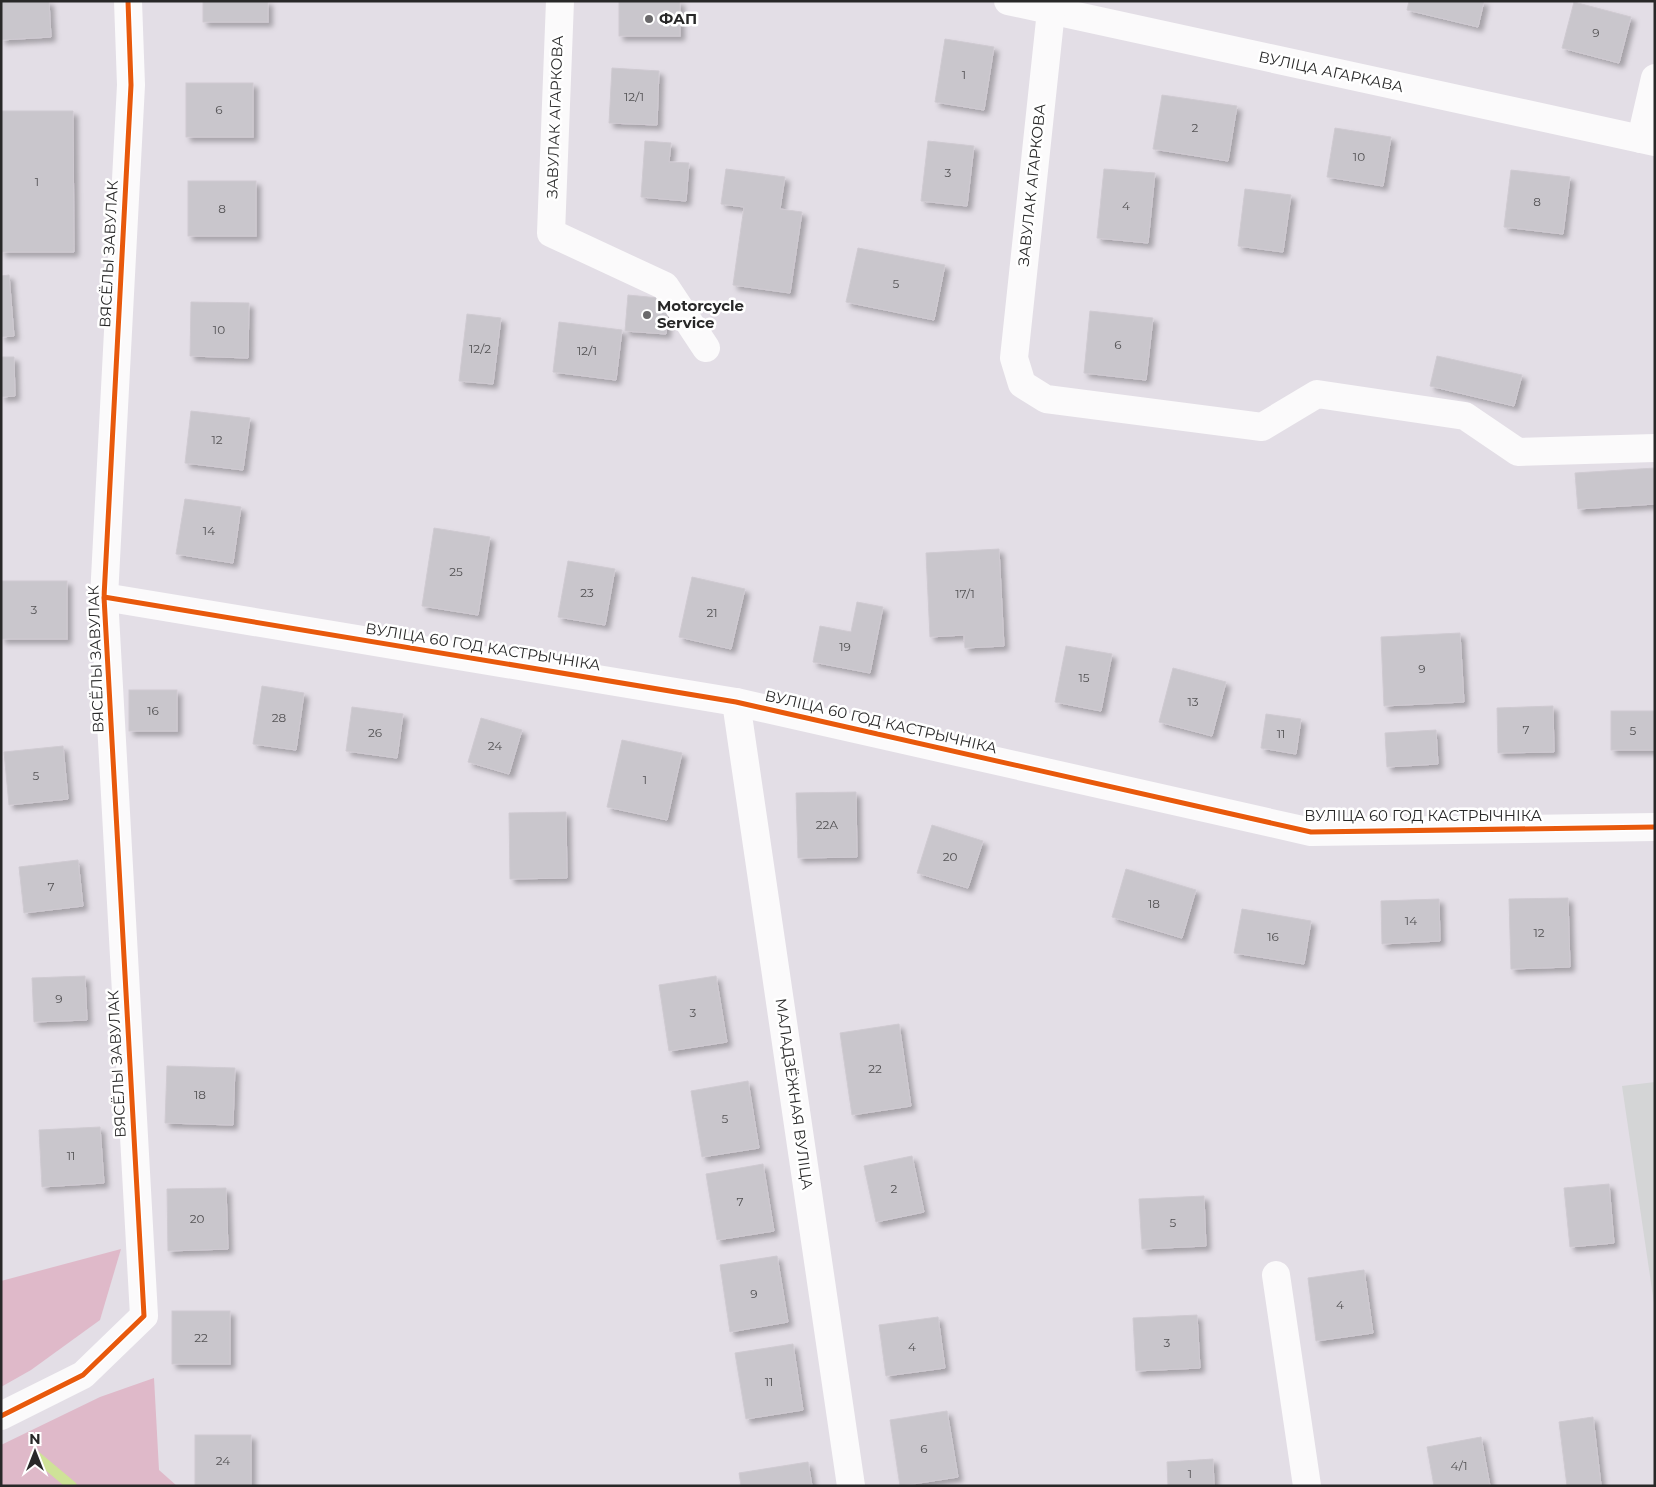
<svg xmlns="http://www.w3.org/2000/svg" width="1656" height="1487" font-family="Montserrat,sans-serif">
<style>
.industrial{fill:#d4d5d6}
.green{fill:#dfb9c9}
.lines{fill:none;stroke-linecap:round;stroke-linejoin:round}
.stream{stroke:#cfe298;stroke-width:10}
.building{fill:#c9c6cc;stroke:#cfcad1;filter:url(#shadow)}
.minor{stroke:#fbfafb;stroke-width:28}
.cycleway-casing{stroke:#fff;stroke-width:8}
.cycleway{stroke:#e8590c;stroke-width:5}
.poi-dot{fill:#69686a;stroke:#fff;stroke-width:2}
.labels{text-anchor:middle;stroke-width:5;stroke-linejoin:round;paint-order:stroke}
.number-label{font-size:12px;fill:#535254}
.poi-label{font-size:15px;font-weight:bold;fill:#282828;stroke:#fff;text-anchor:start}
.street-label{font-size:15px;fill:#282828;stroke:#fff}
</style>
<defs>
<filter id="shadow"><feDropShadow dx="4.5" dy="4.5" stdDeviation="2.5" flood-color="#0004"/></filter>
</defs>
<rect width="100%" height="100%" fill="#e3dee6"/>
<polygon class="industrial" points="1655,1082 1655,1310 1622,1086"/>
<g class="green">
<polygon points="121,1249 100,1320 31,1370 1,1387 1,1281"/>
<polygon points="154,1378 159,1470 177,1486 1,1486 1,1445 100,1397"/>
</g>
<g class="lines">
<polyline class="stream" points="35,1455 72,1486"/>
</g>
<g class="building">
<polygon points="1,1 49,1 51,37 1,40"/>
<rect x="203" y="1" width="65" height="21"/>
<rect x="619" y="1" width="61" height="35"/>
<polygon points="1409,1 1484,1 1478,27 1407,10"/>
<polygon points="1574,2 1631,17 1619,63 1562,48"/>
<polygon points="945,39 994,47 984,110 935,102"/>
<polygon points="612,68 659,71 657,125 609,123"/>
<rect x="186" y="83" width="67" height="54"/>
<polygon points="1162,95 1237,106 1228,161 1153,149"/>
<polygon points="1,111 73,111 74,252 1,252"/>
<polygon points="1335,128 1391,137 1383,186 1327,177"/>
<polygon points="645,141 671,143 669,162 689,163 686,201 641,197"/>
<polygon points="928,141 974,146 967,206 921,201"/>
<polygon points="726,169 785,177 780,209 802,212 790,293 733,285 744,207 721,204"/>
<polygon points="1104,169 1155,173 1148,243 1097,238"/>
<polygon points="1511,170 1570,177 1563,234 1504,227"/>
<rect x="188" y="181" width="68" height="55"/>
<polygon points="1245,189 1291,195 1283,252 1238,246"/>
<polygon points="858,248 945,265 934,320 846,302"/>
<polygon points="9,275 14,336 1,337 1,276"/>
<polygon points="628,295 669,299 666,334 625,331"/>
<polygon points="191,302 249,303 248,358 190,356"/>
<polygon points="1090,311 1153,318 1146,380 1084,373"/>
<polygon points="467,314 501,318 493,384 459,381"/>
<polygon points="559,322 622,330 616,380 553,372"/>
<polygon points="1437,356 1522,375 1514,406 1430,386"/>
<polygon points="1,357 14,357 15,396 1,397"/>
<polygon points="191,411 250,418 243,470 185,463"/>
<polygon points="1655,468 1655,504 1578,509 1575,473"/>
<polygon points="185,499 241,507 233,563 176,554"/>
<polygon points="434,528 490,537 478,615 422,606"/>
<polygon points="999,549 1004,646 965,648 964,635 930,637 926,553"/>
<polygon points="568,561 615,569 605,625 558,617"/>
<polygon points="692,577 745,589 731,649 679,637"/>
<rect x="1" y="581" width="66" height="58"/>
<polygon points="857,602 883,607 870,673 813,662 820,626 851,632"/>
<polygon points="1460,633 1464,702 1384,706 1381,637"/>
<polygon points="1066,646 1112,654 1101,711 1055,702"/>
<polygon points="1173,668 1226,682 1212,736 1159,722"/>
<polygon points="262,686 304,693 296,750 253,744"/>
<rect x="129" y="690" width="48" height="41"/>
<polygon points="1553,706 1554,752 1498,753 1497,708"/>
<polygon points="352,707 403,714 397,758 346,751"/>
<rect x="1611" y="711" width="44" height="39"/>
<polygon points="1266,714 1301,719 1296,754 1261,748"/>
<polygon points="481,718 522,730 509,774 468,762"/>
<polygon points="1436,730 1438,764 1387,767 1385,733"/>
<polygon points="622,740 682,753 667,820 607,807"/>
<polygon points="63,746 68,799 9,805 4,752"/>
<polygon points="856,792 857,857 798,858 796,793"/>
<polygon points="566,812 567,878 510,879 509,813"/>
<polygon points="932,825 983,841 968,888 917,873"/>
<polygon points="78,860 83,906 24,913 19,867"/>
<polygon points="1126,869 1196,890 1182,938 1112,917"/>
<polygon points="1568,898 1570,967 1511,969 1509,899"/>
<polygon points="1439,899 1440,941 1382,944 1381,901"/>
<polygon points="1242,909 1311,921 1304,964 1234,953"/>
<polygon points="85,976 87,1020 34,1022 32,978"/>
<polygon points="716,976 727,1042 669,1051 659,985"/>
<polygon points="899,1024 911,1106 852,1115 840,1033"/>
<polygon points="167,1066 235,1068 233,1125 165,1123"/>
<polygon points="748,1081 759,1148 702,1157 691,1091"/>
<polygon points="100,1127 104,1183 42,1187 39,1130"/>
<polygon points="912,1156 924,1212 876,1222 864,1166"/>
<polygon points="763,1164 774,1231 717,1240 706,1174"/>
<polygon points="1609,1184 1614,1243 1570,1247 1564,1188"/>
<polygon points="226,1188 228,1249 168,1251 167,1189"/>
<polygon points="1204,1196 1206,1246 1142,1249 1139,1199"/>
<polygon points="777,1256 788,1322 730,1332 720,1265"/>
<polygon points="1364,1270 1373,1333 1316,1341 1308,1278"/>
<rect x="172" y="1311" width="58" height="53"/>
<polygon points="1197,1315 1200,1368 1136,1371 1133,1318"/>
<polygon points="938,1317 945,1368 886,1376 879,1325"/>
<polygon points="793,1344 803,1410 746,1419 735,1353"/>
<polygon points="947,1411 958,1477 900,1486 890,1420"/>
<polygon points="1593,1417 1601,1485 1567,1486 1559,1422"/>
<rect x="195" y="1435" width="56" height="51"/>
<polygon points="1481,1437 1490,1486 1434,1486 1427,1447"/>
<polygon points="1213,1459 1214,1486 1168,1486 1167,1462"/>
<polygon points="808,1462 812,1486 741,1486 739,1473"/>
</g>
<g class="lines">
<g class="minor">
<polyline points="560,1 551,233 665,286 706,348"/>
<polyline points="1008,1 1655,142"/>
<polyline points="1051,11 1014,358 1022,384 1046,399 1262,427 1317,394 1465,416 1518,452 1655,448"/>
<polyline points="1641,139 1655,78"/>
<polyline points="104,597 736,702 1311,832 1655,827"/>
<polyline points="736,702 851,1486"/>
<polyline points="1276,1275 1307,1486"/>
<polyline points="1,1416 83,1375 144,1316 104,597 131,85 128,1"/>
</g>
<g class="cycleway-casing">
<g id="cycleway">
<polyline points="104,597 736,702 1311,832 1655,827"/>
<polyline points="1,1416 83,1375 144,1316 104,597 131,85 128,1"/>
</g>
</g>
<use href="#cycleway" class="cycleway"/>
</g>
<g class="poi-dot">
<circle cx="649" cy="19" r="5"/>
<circle cx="647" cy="315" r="5"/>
</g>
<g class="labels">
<g class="number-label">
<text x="1596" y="37">9</text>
<text x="964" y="79">1</text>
<text x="634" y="101">12/1</text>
<text x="219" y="114">6</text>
<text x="1195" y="132">2</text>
<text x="1359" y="161">10</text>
<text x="948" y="177">3</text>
<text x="37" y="186">1</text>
<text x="1537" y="206">8</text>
<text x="1126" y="210">4</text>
<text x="222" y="213">8</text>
<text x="896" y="288">5</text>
<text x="219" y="334">10</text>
<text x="1118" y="349">6</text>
<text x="480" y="353">12/2</text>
<text x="587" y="355">12/1</text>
<text x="217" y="444">12</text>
<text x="209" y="535">14</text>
<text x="456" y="576">25</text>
<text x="587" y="597">23</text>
<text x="965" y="598">17/1</text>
<text x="34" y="614">3</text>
<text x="712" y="617">21</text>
<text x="845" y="651">19</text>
<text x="1422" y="673">9</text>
<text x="1084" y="682">15</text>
<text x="1193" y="706">13</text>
<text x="153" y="715">16</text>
<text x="279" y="722">28</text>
<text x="1526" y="734">7</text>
<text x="1633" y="735">5</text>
<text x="375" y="737">26</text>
<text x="1281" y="738">11</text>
<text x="495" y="750">24</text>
<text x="36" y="780">5</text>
<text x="645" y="784">1</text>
<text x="827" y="829">22А</text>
<text x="950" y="861">20</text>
<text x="51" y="891">7</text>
<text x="1154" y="908">18</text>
<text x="1411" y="925">14</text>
<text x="1539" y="937">12</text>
<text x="1273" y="941">16</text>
<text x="59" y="1003">9</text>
<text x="693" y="1017">3</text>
<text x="875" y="1073">22</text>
<text x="200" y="1099">18</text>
<text x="725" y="1123">5</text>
<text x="71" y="1160">11</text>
<text x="894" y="1193">2</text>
<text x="740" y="1206">7</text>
<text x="197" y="1223">20</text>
<text x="1173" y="1227">5</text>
<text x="754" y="1298">9</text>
<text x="1340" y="1309">4</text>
<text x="201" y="1342">22</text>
<text x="1167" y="1347">3</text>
<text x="912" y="1351">4</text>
<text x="769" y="1386">11</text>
<text x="924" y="1453">6</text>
<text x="223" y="1465">24</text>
<text x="1459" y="1470">4/1</text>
<text x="1190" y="1478">1</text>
</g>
<g class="poi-label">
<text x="659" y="24">ФАП</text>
<text x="657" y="311">Motorcycle<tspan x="657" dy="17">Service</tspan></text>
</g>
<g class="street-label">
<text transform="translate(1331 72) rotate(12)" y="5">ВУЛІЦА АГАРКАВА</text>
<text transform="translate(555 117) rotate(-88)" y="5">ЗАВУЛАК АГАРКОВА</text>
<text transform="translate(1032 185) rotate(-84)" y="5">ЗАВУЛАК АГАРКОВА</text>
<text transform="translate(109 254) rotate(-87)" y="5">ВЯСЁЛЫ ЗАВУЛАК</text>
<text transform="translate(483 647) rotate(9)" y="5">ВУЛІЦА 60 ГОД КАСТРЫЧНІКА</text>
<text transform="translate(96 659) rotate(-92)" y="5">ВЯСЁЛЫ ЗАВУЛАК</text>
<text transform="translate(881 722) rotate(13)" y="5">ВУЛІЦА 60 ГОД КАСТРЫЧНІКА</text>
<text x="1423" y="821">ВУЛІЦА 60 ГОД КАСТРЫЧНІКА</text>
<text transform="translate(117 1064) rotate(-93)" y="5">ВЯСЁЛЫ ЗАВУЛАК</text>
<text transform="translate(794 1094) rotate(82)" y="5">МАЛАДЗЁЖНАЯ ВУЛІЦА</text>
</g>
</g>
<rect width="1656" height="1487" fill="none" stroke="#282828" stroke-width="5"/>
<g transform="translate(35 1452)" stroke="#ffffff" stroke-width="4" paint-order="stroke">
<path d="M0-4L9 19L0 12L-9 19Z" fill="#282828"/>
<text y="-8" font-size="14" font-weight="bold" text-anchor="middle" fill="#282828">N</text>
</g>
</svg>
